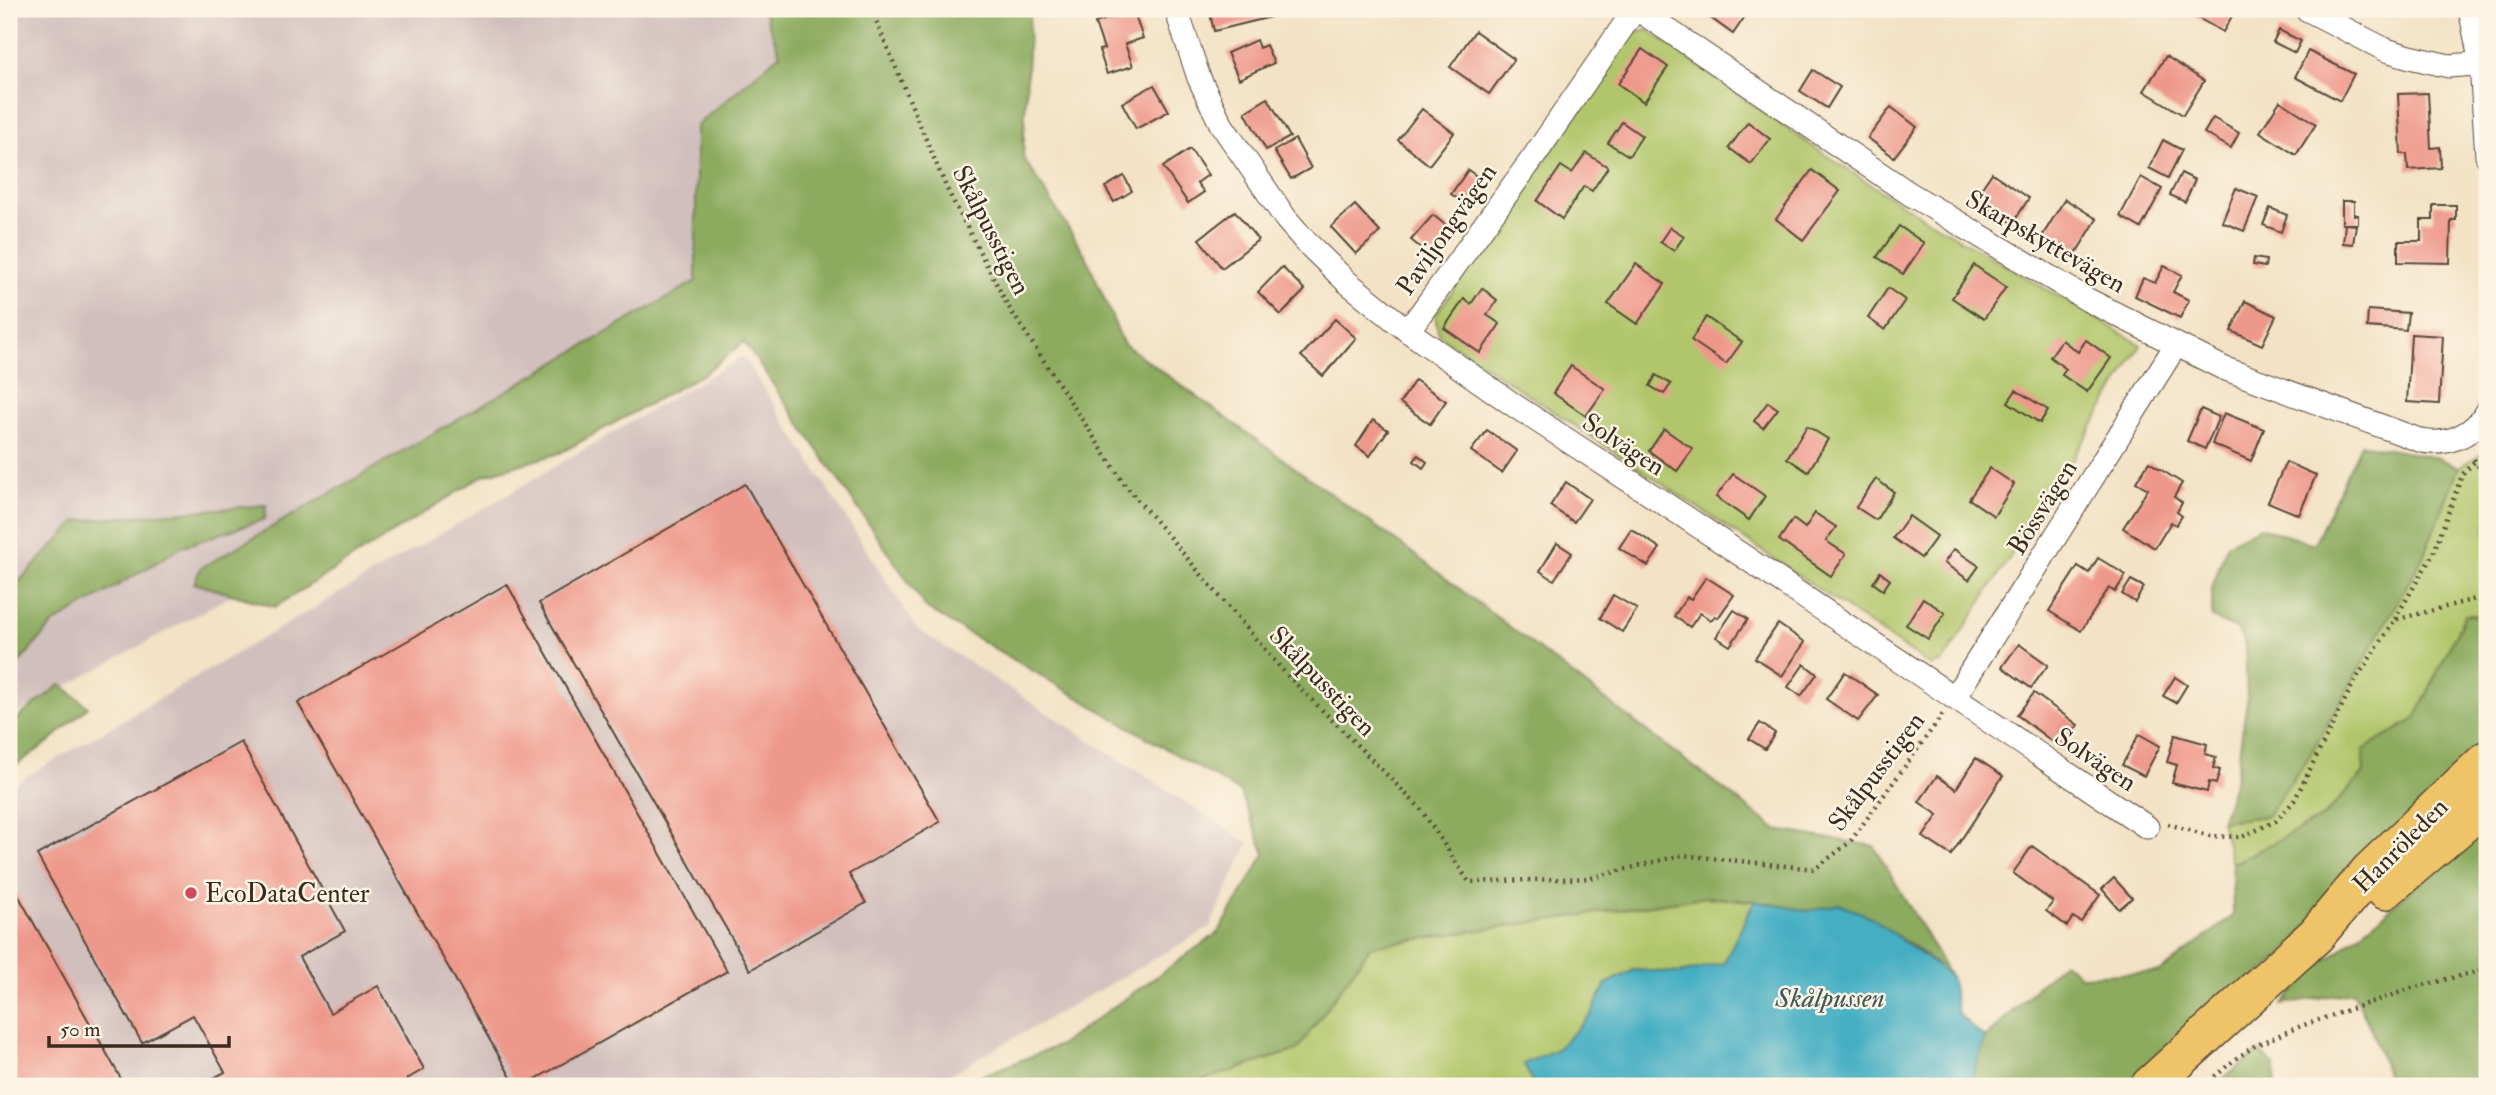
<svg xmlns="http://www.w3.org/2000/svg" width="2496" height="1095" font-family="'IM FELL Double Pica',serif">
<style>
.industrial{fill:#d1bfbd}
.green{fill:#b1c66b;stroke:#767844;stroke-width:2}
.forest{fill:#8cab5f;stroke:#646a3e;stroke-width:2}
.water{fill:#44aec3;stroke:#406c70;stroke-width:2}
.building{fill:#ee988b}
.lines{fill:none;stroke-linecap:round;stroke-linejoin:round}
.street-casing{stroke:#574637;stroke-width:25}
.highway-casing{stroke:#574637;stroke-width:41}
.path{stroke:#574637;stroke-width:4.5;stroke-dasharray:2 5;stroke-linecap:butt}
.street{stroke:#fff;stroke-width:23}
.highway{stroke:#efc469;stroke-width:38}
.poi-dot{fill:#d1495b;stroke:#fcf5e5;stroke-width:2.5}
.labels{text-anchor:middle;stroke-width:5;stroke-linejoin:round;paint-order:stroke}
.street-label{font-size:26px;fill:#3b2a1e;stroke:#fcf5e5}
.poi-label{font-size:26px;fill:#3b2a1e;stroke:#fcf5e5;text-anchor:start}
.water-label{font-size:28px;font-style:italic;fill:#3e5858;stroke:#fcf5e5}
</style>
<rect width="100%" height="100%" fill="#fcf5e5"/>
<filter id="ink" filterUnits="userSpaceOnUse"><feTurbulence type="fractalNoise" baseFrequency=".0143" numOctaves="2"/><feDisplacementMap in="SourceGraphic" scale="14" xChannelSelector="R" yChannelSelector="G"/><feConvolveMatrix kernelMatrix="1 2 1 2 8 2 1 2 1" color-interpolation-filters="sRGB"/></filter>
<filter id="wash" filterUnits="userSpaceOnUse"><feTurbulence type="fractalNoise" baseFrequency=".00686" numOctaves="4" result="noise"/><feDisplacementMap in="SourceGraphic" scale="28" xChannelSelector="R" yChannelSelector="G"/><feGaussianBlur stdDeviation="1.57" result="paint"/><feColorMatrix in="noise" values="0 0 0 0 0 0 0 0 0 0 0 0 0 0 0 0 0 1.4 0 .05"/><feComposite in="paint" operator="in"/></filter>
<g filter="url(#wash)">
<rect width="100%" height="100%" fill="#f3e2c5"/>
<g class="industrial">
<polygon points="9,9 799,9 891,232 9,718"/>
<polygon points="743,356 917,629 1249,843 1209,928 929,1086 9,1086 9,787"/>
</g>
<g class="green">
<path d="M1648,30C1742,97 1836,166 1935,224C2003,265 2073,304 2141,345L2075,455L1943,662L1931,666L1761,550L1439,335L1435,315L1499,228L1632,33Z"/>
<polygon points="2487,450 2487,616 2465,615 2415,719 2363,750 2364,773 2323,817 2232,864 2221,821 2267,816 2308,758 2422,559 2459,467"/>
<polygon points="1705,897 1754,901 1724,963 1680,973 1634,970 1606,984 1591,1015 1557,1049 1525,1064 1534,1086 1184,1086 1297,1050 1371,946"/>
</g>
<g class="forest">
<polygon points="763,9 1030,9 1023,157 1086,256 1123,343 1411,552 1777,830 1874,846 1950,976 1908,942 1839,904 1808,911 1754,901 1705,897 1371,946 1297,1050 1184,1086 955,1086 1060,1045 1219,932 1265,854 1240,792 927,609 744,342 705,373 560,453 484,475 275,607 194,583 201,568 696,281 696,126 780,54"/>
<polygon points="2361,444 2438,458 2459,467 2422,559 2308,758 2267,816 2221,821 2235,781 2247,700 2245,644 2238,630 2212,618 2212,588 2227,544 2259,527 2314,544"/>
<polygon points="266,505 265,519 184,546 53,624 9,674 9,592 77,521"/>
<polygon points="2465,615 2487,616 2487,770 2136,1086 1969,1086 1985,1038 2063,962 2082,976 2160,972 2233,916 2232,864 2323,817 2364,773 2363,750 2415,719"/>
<polygon points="61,684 88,707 50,741 9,770 9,725"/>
<path d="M2481,833L2487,840V1086H2389C2382,1052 2369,1023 2353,992L2283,1004L2306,977L2383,915L2473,834Z"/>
<polygon points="2259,1051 2274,1066 2276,1086 2214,1086"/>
</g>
<polygon class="water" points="1754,901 1808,911 1839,904 1871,917 1950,976 1958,1014 1985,1038 1969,1086 1534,1086 1524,1064 1557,1049 1591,1015 1606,984 1634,970 1680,973 1724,963"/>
<g id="blocks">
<g class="building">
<polygon points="1209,9 1268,9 1271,17 1214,31"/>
<polygon points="1703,9 1750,9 1733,34 1701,11"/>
<polygon points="2194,9 2236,9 2223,32 2191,14"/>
<polygon points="1133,10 1143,38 1125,44 1133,66 1107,74 1099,50 1104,49 1095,23"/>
<polygon points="2279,30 2301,41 2295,53 2273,42"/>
<polygon points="1475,31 1514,59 1489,94 1450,67"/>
<polygon points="1256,40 1259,48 1266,45 1274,63 1239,79 1227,53"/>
<polygon points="1642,49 1668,67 1644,102 1618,84"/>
<polygon points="2308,51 2354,74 2340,101 2295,77"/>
<polygon points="2166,56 2204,81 2183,115 2144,91"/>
<polygon points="1813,70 1840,87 1827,108 1800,91"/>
<polygon points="1154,85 1169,111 1136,129 1122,103"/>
<polygon points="2428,93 2431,148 2440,147 2441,168 2408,170 2407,154 2401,154 2398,94"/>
<polygon points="1268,98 1290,137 1266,150 1245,112"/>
<polygon points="2280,101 2316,124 2296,155 2260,132"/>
<polygon points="1891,107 1917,127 1894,157 1868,138"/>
<polygon points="1422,109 1454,133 1429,165 1398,140"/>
<polygon points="2213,118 2239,133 2231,148 2204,133"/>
<polygon points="1622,122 1642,136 1629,156 1608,143"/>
<polygon points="1748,122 1770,139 1751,164 1729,148"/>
<polygon points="1295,139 1311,168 1291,179 1274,151"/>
<polygon points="2163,140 2182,150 2168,178 2149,168"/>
<polygon points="1190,149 1208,175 1197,183 1204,192 1188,203 1163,167"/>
<polygon points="1586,153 1608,167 1592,191 1584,186 1562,219 1537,201 1561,166 1572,173"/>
<polygon points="1468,170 1486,183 1470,207 1451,194"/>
<polygon points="1812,170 1840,191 1803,240 1776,219"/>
<polygon points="1992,173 2029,198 2013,223 1975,198"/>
<polygon points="2181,173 2195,180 2185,202 2170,195"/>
<polygon points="1124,176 1132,191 1114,202 1105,187"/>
<polygon points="2141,177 2162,189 2141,228 2120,216"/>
<polygon points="2236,188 2258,197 2244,231 2222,222"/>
<polygon points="2065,199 2097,219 2073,258 2041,238"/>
<polygon points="2342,201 2354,201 2354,215 2358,215 2358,224 2342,224"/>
<polygon points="1355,205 1380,232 1356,254 1331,227"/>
<polygon points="2433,205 2456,205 2456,220 2451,220 2450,263 2398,262 2398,241 2421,241 2421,220 2433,220"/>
<polygon points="2270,208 2287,215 2281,232 2263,225"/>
<polygon points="1235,211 1258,240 1222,268 1199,239"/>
<polygon points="1433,215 1453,231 1432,257 1411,240"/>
<polygon points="2345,224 2356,225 2353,244 2343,243"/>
<polygon points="1899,226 1924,243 1903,274 1877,257"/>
<polygon points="1670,227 1684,236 1674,251 1660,242"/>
<polygon points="2254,258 2266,260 2265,267 2253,265"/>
<polygon points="1636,264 1665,284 1637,324 1608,304"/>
<polygon points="1974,265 2006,287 1984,319 1952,298"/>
<polygon points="2164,266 2182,275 2173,292 2189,300 2180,318 2135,296 2143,278 2155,283"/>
<polygon points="1282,267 1305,290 1281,315 1258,292"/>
<polygon points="1482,288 1497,300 1487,315 1500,324 1480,353 1444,328 1464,299 1471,304"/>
<polygon points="1888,288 1905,300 1885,330 1868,318"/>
<polygon points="2245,301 2276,316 2262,345 2231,331"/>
<polygon points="2368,310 2408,313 2406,330 2367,327"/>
<polygon points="1706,317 1742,342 1726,364 1691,340"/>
<polygon points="1335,319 1356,338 1323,376 1301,356"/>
<polygon points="2411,334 2443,336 2439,404 2407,402"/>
<polygon points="2062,340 2078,352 2086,340 2111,358 2087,392 2062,375 2066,369 2050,357"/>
<polygon points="1571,366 1605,389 1586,416 1553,393"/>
<polygon points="1656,375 1671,384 1664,394 1650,386"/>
<polygon points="1415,380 1446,401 1430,424 1400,403"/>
<polygon points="2016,390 2048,410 2040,423 2008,402"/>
<polygon points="1768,402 1778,409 1763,428 1754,421"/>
<polygon points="2201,409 2219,417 2205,449 2187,441"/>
<polygon points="2224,413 2264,429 2251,461 2212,444"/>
<polygon points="1373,420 1388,430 1370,456 1356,446"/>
<polygon points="1807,426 1828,439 1808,472 1787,458"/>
<polygon points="1664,429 1693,449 1677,471 1649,451"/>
<polygon points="1487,430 1517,451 1502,473 1471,451"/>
<polygon points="1418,455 1427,462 1423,468 1414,461"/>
<polygon points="2149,462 2182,483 2174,497 2182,503 2177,512 2182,516 2176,525 2171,522 2155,548 2123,528 2148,489 2136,482"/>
<polygon points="2286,462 2316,475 2299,515 2268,502"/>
<polygon points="1990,468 2014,484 1994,516 1969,499"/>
<polygon points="1733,474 1765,496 1749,520 1716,497"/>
<polygon points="1876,479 1894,492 1876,520 1856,507"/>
<polygon points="1566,482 1590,499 1574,522 1550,506"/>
<polygon points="745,484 940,822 849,874 866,903 750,970 539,603"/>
<polygon points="1815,513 1836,527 1826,541 1846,554 1831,576 1779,540 1793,519 1805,528"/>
<polygon points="1909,516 1937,536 1921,558 1893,538"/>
<polygon points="1631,529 1660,548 1648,566 1619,548"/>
<polygon points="1557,543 1572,553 1554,580 1540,571"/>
<polygon points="1954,549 1979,566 1969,580 1944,563"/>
<polygon points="2098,558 2126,575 2115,592 2109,588 2081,631 2049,611 2078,566 2089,573"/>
<polygon points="1880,572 1890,580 1883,590 1873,583"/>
<polygon points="1706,577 1734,595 1718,618 1715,616 1711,620 1700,613 1690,627 1674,616 1687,597 1691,599"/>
<polygon points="2131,580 2144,587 2135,602 2122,594"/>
<polygon points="507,584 727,971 523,1086 516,1086 298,703"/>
<polygon points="1613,595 1637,609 1622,632 1600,618"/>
<polygon points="1923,598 1945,613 1928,639 1906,625"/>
<polygon points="1734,610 1748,619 1730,646 1716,637"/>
<polygon points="1778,624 1805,642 1782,676 1755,658"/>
<polygon points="2019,644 2048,665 2031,688 2002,667"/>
<polygon points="1804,664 1817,674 1801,696 1788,687"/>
<polygon points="1845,672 1878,695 1858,721 1826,699"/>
<polygon points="2175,677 2187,685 2176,703 2163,696"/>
<polygon points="2034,693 2078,725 2061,748 2017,715"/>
<polygon points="1760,723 1775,733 1765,749 1749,739"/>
<polygon points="2139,734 2160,746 2144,776 2122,765"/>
<polygon points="2175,735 2207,744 2205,754 2216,757 2213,768 2220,770 2216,784 2209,782 2207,792 2172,783 2177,765 2167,762"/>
<polygon points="241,742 345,931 299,957 330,1013 378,986 424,1069 407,1079 411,1086 199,1086 225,1072 193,1015 142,1043 37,855"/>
<polygon points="1976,758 2003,776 1951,855 1923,837 1938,815 1919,802 1937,776 1956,789"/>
<polygon points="2032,846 2100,895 2081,922 2073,917 2067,926 2046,911 2053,902 2013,873"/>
<polygon points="2114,878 2132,898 2119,909 2102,889"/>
<polygon points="13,886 125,1086 9,1086 9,888"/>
</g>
</g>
</g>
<g filter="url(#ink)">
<use href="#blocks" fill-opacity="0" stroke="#574637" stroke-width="2"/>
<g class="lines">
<g class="street-casing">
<g id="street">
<polyline points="1176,9 1199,78 1221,124 1286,219 1306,242 1347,282 1408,331 1518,408 1682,515 2147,827"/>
<path d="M1637,9L1910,194L2088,300L2223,368L2422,441C2447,446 2475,435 2487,410"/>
<polyline points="2306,9 2386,50 2410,57 2449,66 2487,63"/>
<polyline points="2470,9 2481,64 2487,156"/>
<polyline points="1408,331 1535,155 1635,9"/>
<polyline points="1954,698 2176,345"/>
</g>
</g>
<g class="highway-casing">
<g id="highway">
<polyline points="2385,890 2487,803"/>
<polyline points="2150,1086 2316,935 2370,871 2487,760"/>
</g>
</g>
<g class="path">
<polyline points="871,9 947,189 1008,306 1125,485 1284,672 1420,808 1469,882 1591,878 1682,855 1815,869 1850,842 1943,714"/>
<polyline points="2474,459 2487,482"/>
<polyline points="2395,619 2433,554 2462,475 2475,461"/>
<polyline points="2168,824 2210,836 2242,837 2276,821 2294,801 2354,682 2395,620 2487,596"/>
<polyline points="2204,1086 2234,1060 2256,1045 2301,1026 2412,988 2487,969"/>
</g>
<use href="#street" class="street"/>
<use href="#highway" class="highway"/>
</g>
</g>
<circle class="poi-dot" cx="191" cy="893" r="7"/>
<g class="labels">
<g class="street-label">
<text transform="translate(1446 229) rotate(-55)" y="9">Paviljongvägen</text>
<text transform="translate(992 230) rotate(63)" y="9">Skålpusstigen</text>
<text transform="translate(2046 241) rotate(30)" y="9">Skarpskyttevägen</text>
<text transform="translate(1624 444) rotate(33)" y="9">Solvägen</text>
<text transform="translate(2042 507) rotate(-58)" y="9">Bössvägen</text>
<text transform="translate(1323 681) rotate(46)" y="9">Skålpusstigen</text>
<text transform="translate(2096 759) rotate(34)" y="9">Solvägen</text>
<text transform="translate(1876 771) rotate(-53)" y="9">Skålpusstigen</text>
<text transform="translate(2400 845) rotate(-45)" y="9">Hanröleden</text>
</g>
<g class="poi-label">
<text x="205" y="902">EcoDataCenter</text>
</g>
<g class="water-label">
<text x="1830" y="1007">Skålpussen</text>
</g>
</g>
<rect width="2496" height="1095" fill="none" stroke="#fcf5e5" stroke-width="35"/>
<path d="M49 1036v10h180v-10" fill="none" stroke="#3b2a1e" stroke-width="3.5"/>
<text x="60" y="1036" font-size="21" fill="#3b2a1e" stroke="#fcf5e5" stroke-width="5" paint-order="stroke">50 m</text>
</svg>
